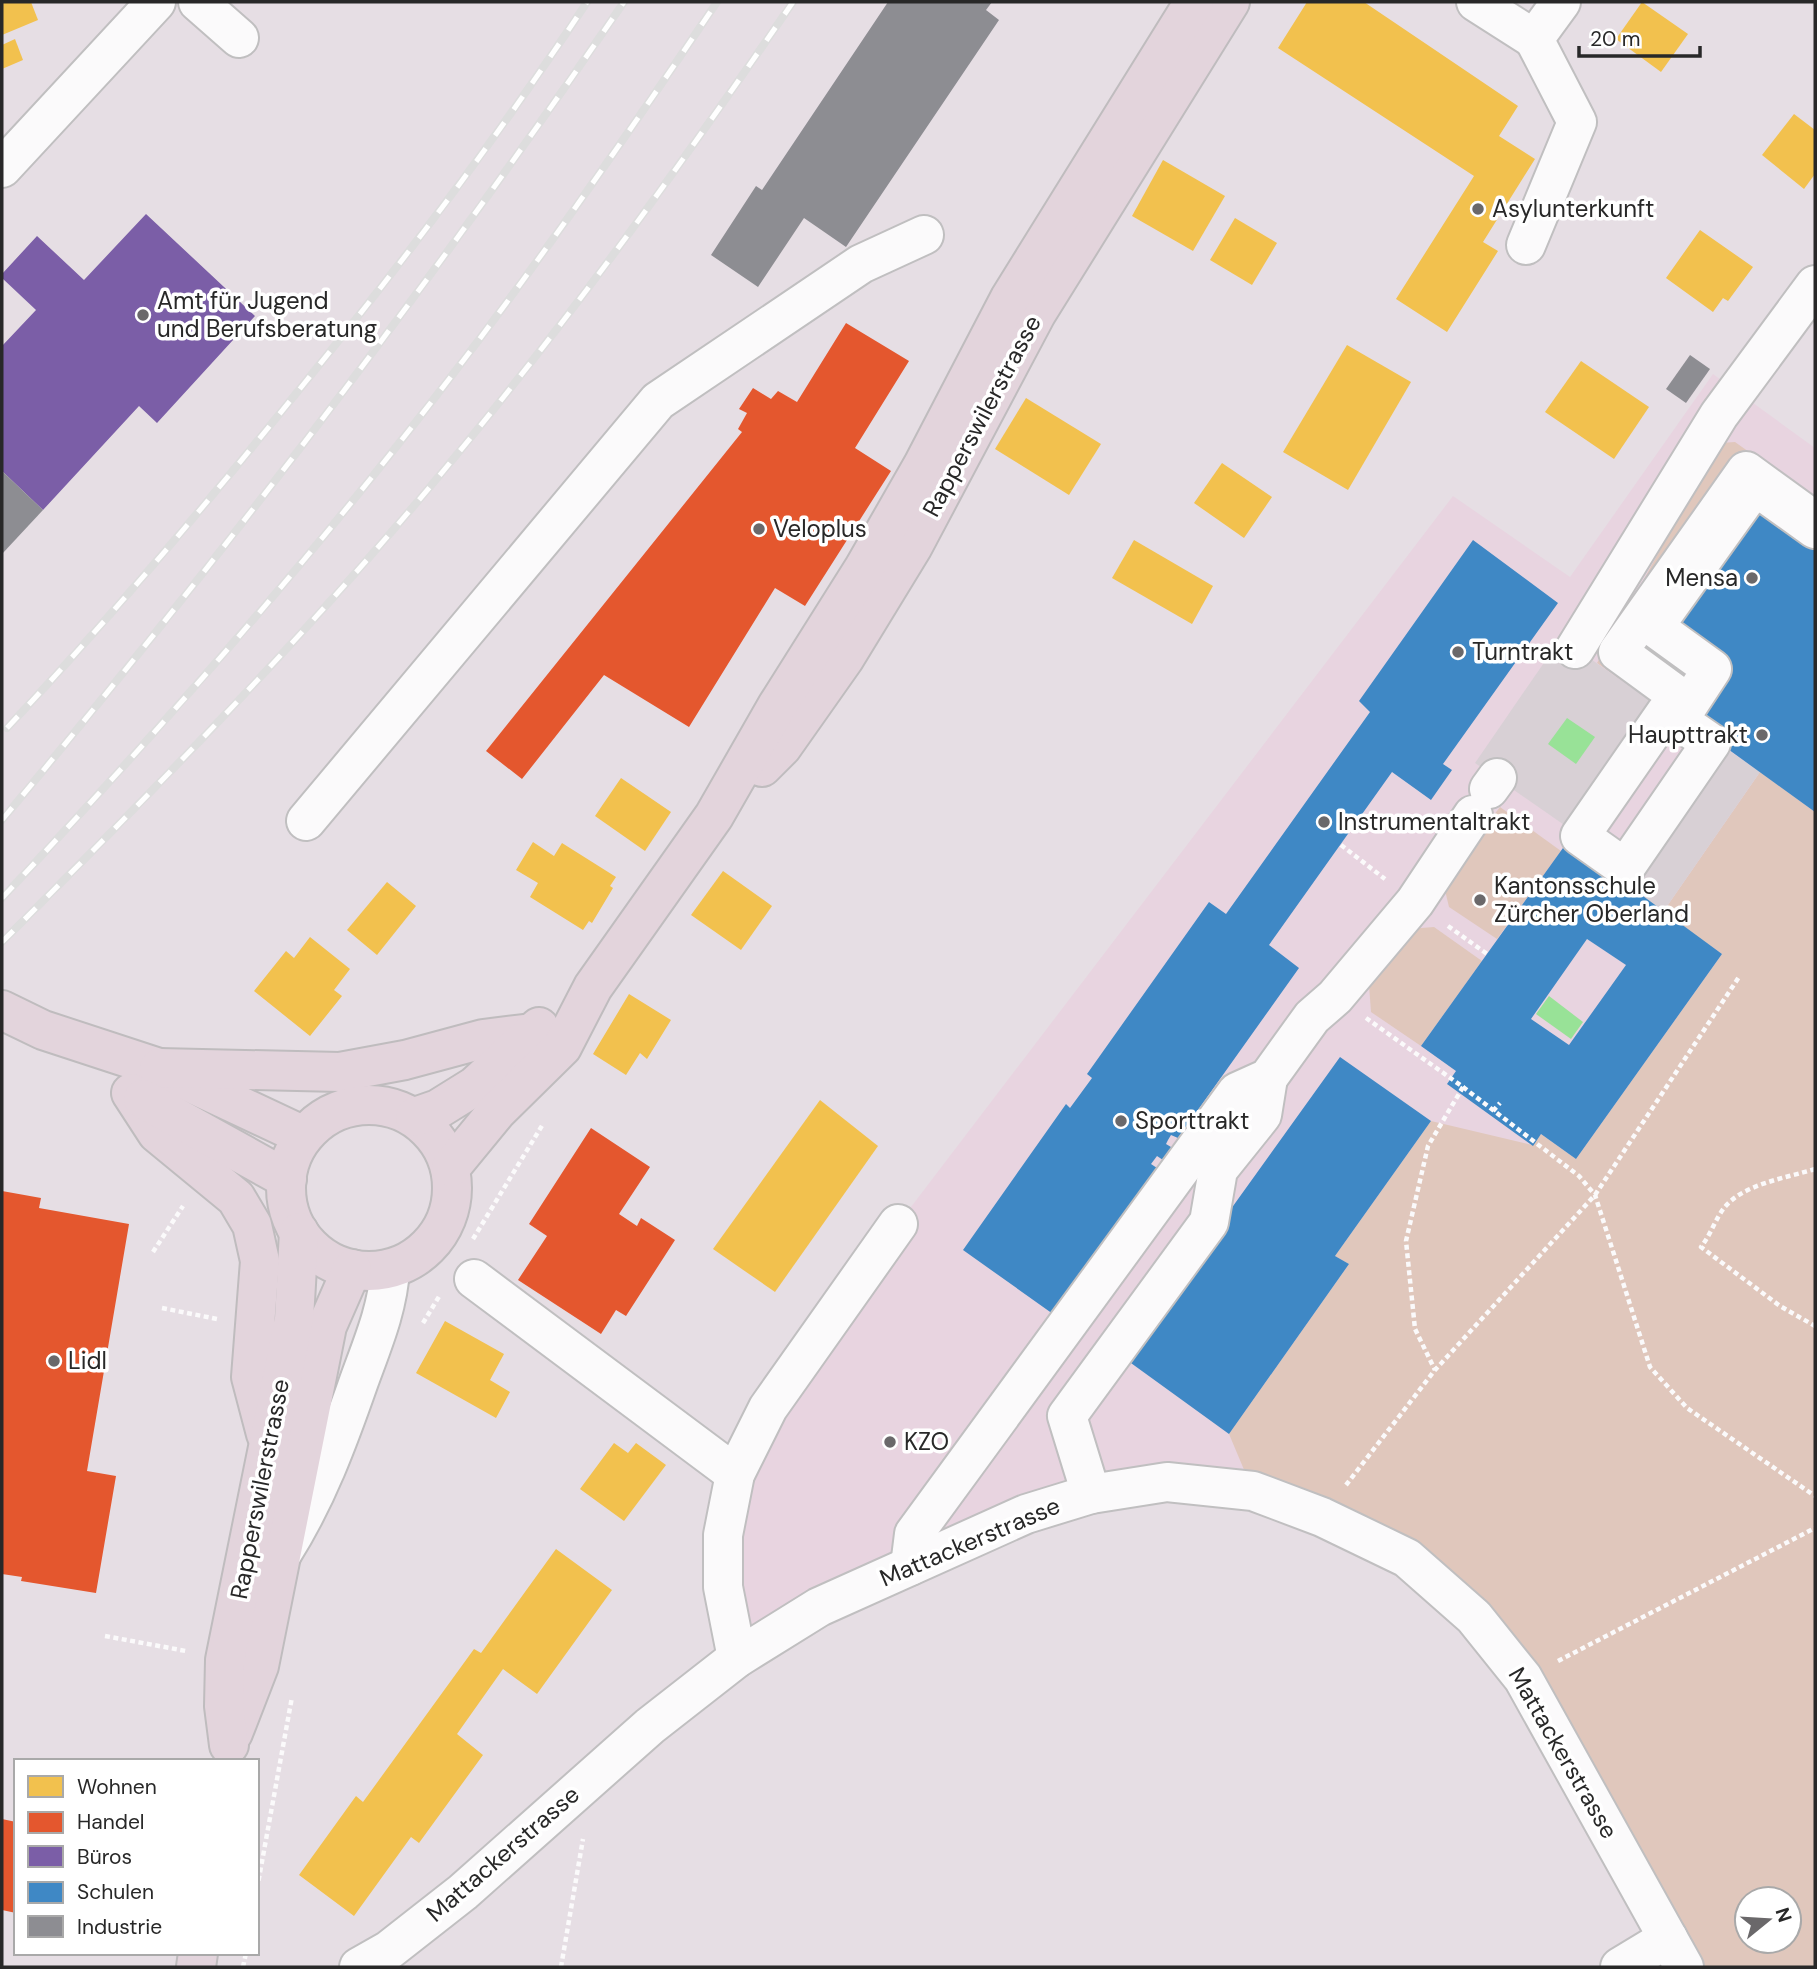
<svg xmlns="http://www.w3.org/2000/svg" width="1817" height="1969" font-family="'DM Sans',sans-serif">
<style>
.education{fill:#e8d4e0}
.green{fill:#e0c7bc;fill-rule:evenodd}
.plaza{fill:#d8d0d5}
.water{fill:#98e297}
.homes{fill:#f2c14e}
.shops{fill:#e4572e}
.offices{fill:#7b5ea7}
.schools{fill:#3f88c5;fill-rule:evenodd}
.industry{fill:#8d8d92}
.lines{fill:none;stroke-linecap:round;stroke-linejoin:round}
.minor-casing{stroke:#c0bfc0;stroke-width:42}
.major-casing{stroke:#bfbcbe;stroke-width:42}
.path{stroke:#fbfafb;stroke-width:4.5;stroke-dasharray:5 3.5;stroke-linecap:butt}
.minor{stroke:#fbfafb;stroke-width:38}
.major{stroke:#e3d4dc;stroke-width:38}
.rail-casing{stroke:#ddd;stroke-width:8}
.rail{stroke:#fff;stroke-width:5;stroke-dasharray:16;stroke-linecap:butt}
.poi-dot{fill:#6a686a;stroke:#fff;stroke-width:2.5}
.labels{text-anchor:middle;stroke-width:7;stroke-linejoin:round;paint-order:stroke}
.poi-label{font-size:24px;fill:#282828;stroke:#fff;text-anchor:start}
.street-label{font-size:24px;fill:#282828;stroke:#fff}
</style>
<rect width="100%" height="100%" fill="#e6dee4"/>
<polygon class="education" points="1713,374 1815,448 1815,1655 1474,1617 1322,1517 1091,1494 737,1658 735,1474 898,1224 1453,496 1570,577"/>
<g class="green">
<polygon points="1735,442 1815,499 1619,652 1678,720 1597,663 1720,443"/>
<path d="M1760,772L1815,812V1967H1651L1667,1938L1474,1617L1253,1491L1229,1434L1349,1264L1335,1256L1431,1121L1532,1145L1541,1134L1576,1159L1722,954L1663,912ZM1747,1899H1789V1941H1747Z"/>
<polygon points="1500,807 1561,851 1497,939 1449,907 1443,882"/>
<polygon points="1434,927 1482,961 1421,1046 1371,1012 1369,985 1408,929"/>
</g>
<g class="plaza">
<polygon points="1561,638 1666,712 1580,836 1475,763"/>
<polygon points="1721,745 1760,772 1663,912 1627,883"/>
</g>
<g class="water">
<polygon points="1567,718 1595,737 1576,764 1548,744"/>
<polygon points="1549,996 1583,1022 1571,1039 1536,1014"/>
</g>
<g class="homes">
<polygon points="2,2 31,2 38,20 2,35"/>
<polygon points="1307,2 1364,2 1518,106 1499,136 1535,159 1483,242 1498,251 1447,332 1396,299 1474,176 1278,48"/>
<polygon points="1642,2 1688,34 1661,72 1616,39"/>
<polygon points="15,39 23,60 2,69 2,45"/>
<polygon points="1794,114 1815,130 1815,174 1804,189 1762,155"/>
<polygon points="1163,160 1225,196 1193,251 1132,216"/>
<polygon points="1235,218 1277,243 1252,285 1210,260"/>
<polygon points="1700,230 1753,267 1728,301 1723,298 1713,312 1666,278"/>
<polygon points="1347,345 1411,382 1348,490 1283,452"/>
<polygon points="1581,361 1649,407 1614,459 1545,412"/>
<polygon points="1026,398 1101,444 1069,495 995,449"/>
<polygon points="1222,463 1272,497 1244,538 1194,503"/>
<polygon points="1134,540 1213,586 1192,624 1112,578"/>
<polygon points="621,778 671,812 645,851 595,816"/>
<polygon points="533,842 554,856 562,843 616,877 610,886 613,888 592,923 589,921 583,930 530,897 538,883 516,870"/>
<polygon points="723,871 772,906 741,950 691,915"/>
<polygon points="387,882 416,906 377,955 347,930"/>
<polygon points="310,937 350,969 334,990 342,996 310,1036 254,991 286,951 294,958"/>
<polygon points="629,994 671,1020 647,1059 640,1053 626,1075 593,1054"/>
<polygon points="820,1100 878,1146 775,1292 713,1249"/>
<polygon points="445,1321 504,1354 490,1380 510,1392 496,1418 416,1373"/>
<polygon points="614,1443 628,1453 636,1443 666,1465 624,1521 580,1489"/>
<polygon points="556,1549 612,1590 537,1694 503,1669 457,1734 483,1755 419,1843 411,1837 354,1916 299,1875 356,1796 363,1802 474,1649 481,1653"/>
</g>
<g class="shops">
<polygon points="846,323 909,361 855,448 891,471 805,606 775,588 689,727 604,675 522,779 486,751 742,432 738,429 747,413 739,409 753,388 771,399 778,391 797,402"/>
<polygon points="591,1128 650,1167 619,1214 637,1226 641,1218 675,1240 626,1316 616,1310 601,1334 518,1280 547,1236 529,1224"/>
<polygon points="2,1191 41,1198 39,1208 129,1224 87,1471 116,1476 96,1593 21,1581 22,1577 2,1574"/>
<polygon points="2,1819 16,1822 16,1913 2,1910"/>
</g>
<polygon class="offices" points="146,214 255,316 157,423 139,406 43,510 2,471 2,346 36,310 2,278 2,274 37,236 84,280"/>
<g class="schools">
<polygon points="1755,486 1815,529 1815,812 1696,726 1728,680 1654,627"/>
<polygon points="1473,540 1558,603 1443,764 1452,770 1431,800 1392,772 1269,945 1299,968 1178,1138 1171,1135 1168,1140 1166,1144 1171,1147 1174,1158 1163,1160 1157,1156 1151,1164 1157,1168 1053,1314 963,1250 1066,1104 1070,1108 1092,1078 1087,1074 1209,902 1226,914 1370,712 1359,701"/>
<path d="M1568,841L1722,954L1576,1159L1541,1134L1533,1146L1447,1084L1456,1071L1421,1046ZM1587,939L1626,965L1569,1045L1531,1019Z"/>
<polygon points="1340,1057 1431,1121 1335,1256 1349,1264 1229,1434 1124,1358"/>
</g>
<g class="industry">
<polygon points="888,2 992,2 986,10 999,20 846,247 804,218 758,287 711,255 756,186 762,190"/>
<polygon points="1690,355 1710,369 1686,403 1666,389"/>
<polygon points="2,471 43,510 2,554"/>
</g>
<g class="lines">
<g class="minor-casing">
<g id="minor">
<polyline points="198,2 239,38"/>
<polyline points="1476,2 1534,39"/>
<polyline points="2,168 156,2"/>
<polyline points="1526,245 1577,122 1534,39 1561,2"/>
<polyline points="1815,521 1746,471 1618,652 1689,704 1712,669 1654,627 1755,486 1815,529"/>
<polyline points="1575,649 1719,415 1815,285"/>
<polygon points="1666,712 1711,743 1625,868 1580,836"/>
<polyline points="1489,789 1497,778"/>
<polyline points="306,821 658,401 861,264 924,235"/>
<polyline points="474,1279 735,1474"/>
<polyline points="1091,1494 1067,1416 1209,1222 1218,1170 1262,1115 1268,1078"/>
<path d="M283,1552C317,1498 338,1441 359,1381C372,1345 388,1308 390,1269"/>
<polyline points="910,1566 914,1534 1237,1092 1268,1078 1312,1017 1335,997 1415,902 1473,815"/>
<polyline points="737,1658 723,1587 723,1535 735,1474 768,1408 898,1224"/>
<polyline points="359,1967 389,1950 463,1892 650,1726 737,1658 819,1607 1026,1514 1091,1494 1167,1482 1253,1491 1322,1517 1407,1558 1474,1617 1523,1678 1684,1967"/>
<polyline points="1620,1967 1668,1938"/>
</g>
</g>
<g class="major-casing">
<g id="major">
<polyline points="762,767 782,747 844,659 913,546 1036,314 1230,2"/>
<polyline points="2,1010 43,1030 159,1068 304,1136"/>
<polyline points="159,1068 340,1072 405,1060 483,1039 532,1033"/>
<polyline points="131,1093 157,1133 236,1198 252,1225 260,1261 251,1377 266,1434"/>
<polyline points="143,1099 287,1179"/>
<circle cx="369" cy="1188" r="83"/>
<polyline points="415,1117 438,1109 475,1086 539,1027"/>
<polyline points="451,1167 497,1111 562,1047 593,987 714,816 777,706 864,568 923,465 1010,298 1194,2"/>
<polyline points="233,1733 259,1666 327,1326 352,1269"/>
<polyline points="229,1745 224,1706 225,1660 294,1319 299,1232"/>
<polyline points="196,1967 198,1953"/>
</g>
</g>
<g class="path">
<polyline points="1341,845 1385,879"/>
<polyline points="1448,926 1487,954"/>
<polyline points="1366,1018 1463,1087 1428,1146 1406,1241 1415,1329 1435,1370"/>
<polyline points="1463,1087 1579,1176 1595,1195 1650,1367 1687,1408 1815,1496"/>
<polyline points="1493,1111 1500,1103"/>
<path d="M1815,1169C1786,1178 1743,1184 1724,1208C1716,1218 1711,1234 1701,1247L1780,1306L1815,1326"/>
<polyline points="473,1239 543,1124"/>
<polyline points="433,1242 444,1253"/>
<polyline points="153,1252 183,1206"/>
<polyline points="162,1308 217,1319"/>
<polyline points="423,1323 440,1295"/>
<polyline points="1346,1485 1435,1370 1595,1195 1739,977"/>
<polyline points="105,1636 186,1651"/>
<polyline points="1558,1661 1815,1528"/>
<polyline points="257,1889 292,1697"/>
<polyline points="243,1967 246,1953"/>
<polyline points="561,1967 583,1839"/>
</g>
<use href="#minor" class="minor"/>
<use href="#major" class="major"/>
<g class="rail-casing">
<g id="rail">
<path d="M7,728C112,616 211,499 307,380C406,258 501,133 587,2"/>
<path d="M2,820C222,557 430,285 624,2"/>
<path d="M2,898C140,751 275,600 400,442C512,301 616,152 717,2"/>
<path d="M2,942C145,799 287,655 418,501C553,342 675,174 793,2"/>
</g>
</g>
<use href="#rail" class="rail"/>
</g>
<g class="poi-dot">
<circle cx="1478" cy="209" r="7"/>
<circle cx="143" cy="315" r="7"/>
<circle cx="759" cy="529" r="7"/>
<circle cx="1752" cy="578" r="7"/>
<circle cx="1458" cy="652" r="7"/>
<circle cx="1762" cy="735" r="7"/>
<circle cx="1324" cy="822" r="7"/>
<circle cx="1480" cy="900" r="7"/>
<circle cx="1121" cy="1121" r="7"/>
<circle cx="54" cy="1361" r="7"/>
<circle cx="890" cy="1442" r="7"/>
</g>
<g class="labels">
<g class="poi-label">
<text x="1492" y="217">Asylunterkunft</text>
<text x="157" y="309">Amt für Jugend<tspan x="157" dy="28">und Berufsberatung</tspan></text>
<text x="773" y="537">Veloplus</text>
<text x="1738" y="586" text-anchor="end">Mensa</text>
<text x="1472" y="660">Turntrakt</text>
<text x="1748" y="743" text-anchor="end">Haupttrakt</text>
<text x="1338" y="830">Instrumentaltrakt</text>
<text x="1494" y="894">Kantonsschule<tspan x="1494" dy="28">Zürcher Oberland</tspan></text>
<text x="1135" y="1129">Sporttrakt</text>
<text x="68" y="1369">Lidl</text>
<text x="904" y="1450">KZO</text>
</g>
<g class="street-label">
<text transform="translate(982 416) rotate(-62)" y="8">Rapperswilerstrasse</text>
<text transform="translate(260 1489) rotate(-79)" y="8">Rapperswilerstrasse</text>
<text transform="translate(970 1542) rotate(-23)" y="8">Mattackerstrasse</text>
<text transform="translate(1563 1753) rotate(60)" y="8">Mattackerstrasse</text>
<text transform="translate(503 1854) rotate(-41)" y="8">Mattackerstrasse</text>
</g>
</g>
<rect width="1817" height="1969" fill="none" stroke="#282828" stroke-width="7"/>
<rect x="14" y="1759" width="245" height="196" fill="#ffffff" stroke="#a9a9a9" stroke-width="2"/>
<rect x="28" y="1776" width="35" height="21" fill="#f2c14e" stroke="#a9a9a9" stroke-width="2"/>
<text x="77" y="1794" font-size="21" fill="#282828">Wohnen</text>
<rect x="28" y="1812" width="35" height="21" fill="#e4572e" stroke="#a9a9a9" stroke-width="2"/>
<text x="77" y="1829" font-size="21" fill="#282828">Handel</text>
<rect x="28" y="1846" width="35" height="21" fill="#7b5ea7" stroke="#a9a9a9" stroke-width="2"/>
<text x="77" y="1864" font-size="21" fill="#282828">Büros</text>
<rect x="28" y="1882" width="35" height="21" fill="#3f88c5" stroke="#a9a9a9" stroke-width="2"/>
<text x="77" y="1899" font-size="21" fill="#282828">Schulen</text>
<rect x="28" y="1916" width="35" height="21" fill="#8d8d92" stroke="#a9a9a9" stroke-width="2"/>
<text x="77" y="1934" font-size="21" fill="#282828">Industrie</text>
<g transform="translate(1768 1920) rotate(72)"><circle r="33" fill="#ffffff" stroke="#a9a9a9" stroke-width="2"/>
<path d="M0-5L12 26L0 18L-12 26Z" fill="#6a686a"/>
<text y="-10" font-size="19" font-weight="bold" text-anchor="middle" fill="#282828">N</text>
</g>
<path d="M1579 46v10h121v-10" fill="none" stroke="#282828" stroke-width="3.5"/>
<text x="1590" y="46" font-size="21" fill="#282828" stroke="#ffffff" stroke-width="5" paint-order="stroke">20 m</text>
</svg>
